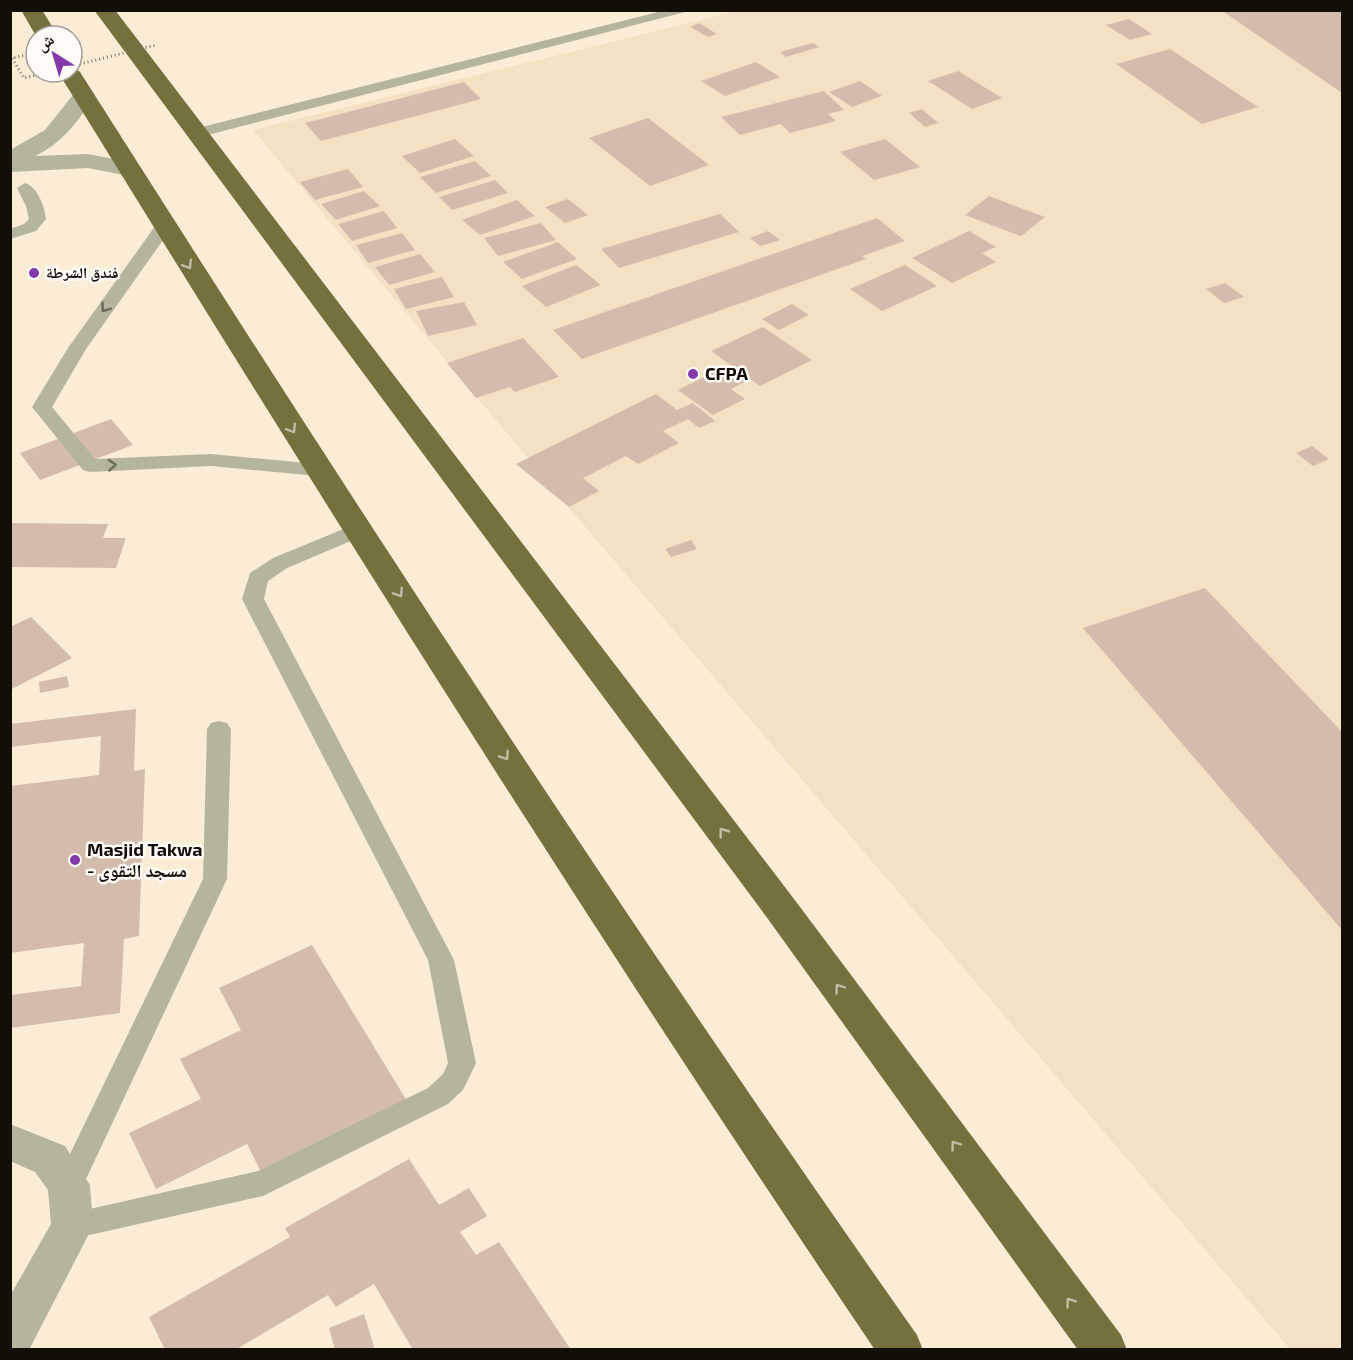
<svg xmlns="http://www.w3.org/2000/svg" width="1353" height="1360" font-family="'Exo 2','Noto Naskh Arabic',sans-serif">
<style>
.built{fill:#f3e1c3}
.building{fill:#d4bcad}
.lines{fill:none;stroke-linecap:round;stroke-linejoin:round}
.path{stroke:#7e7566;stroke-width:3;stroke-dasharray:1 3;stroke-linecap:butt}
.lane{fill:#b5b59d;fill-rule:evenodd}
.street{fill:#b5b59d;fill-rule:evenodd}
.highway{fill:#74713e;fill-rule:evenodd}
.path-bridge{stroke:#7e7566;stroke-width:3;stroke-dasharray:1 3;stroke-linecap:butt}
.oneway{stroke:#c0bda4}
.oneway2{stroke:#6c6a5a}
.poi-dot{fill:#8439ab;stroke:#fffcf7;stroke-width:2}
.labels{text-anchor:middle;stroke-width:5;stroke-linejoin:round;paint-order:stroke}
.far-poi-label{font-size:15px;font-weight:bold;fill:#130e07;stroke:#fffcf7;text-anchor:start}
.poi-label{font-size:18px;font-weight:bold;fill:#130e07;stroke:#fffcf7;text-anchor:start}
</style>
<rect width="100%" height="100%" fill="#fbedd5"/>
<polygon class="built" points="737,11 1342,11 1342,1349 1290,1349 599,543 253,130"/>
<g class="building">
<polygon points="1221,10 1342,10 1342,93"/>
<polygon points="1129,19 1152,34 1130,40 1106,25"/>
<polygon points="699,23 717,34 708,37 690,27"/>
<polygon points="813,43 819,47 786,57 780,52"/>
<polygon points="1170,49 1258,107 1202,124 1116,64"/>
<polygon points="756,62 780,77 725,96 701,81"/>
<polygon points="958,71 1002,98 972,109 928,81"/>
<polygon points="860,81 882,96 852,107 829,92"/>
<polygon points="464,82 481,99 321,141 305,123"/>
<polygon points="824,91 844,110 828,114 836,121 790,133 781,124 740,135 721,117"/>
<polygon points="922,109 938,123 925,127 909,113"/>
<polygon points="648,118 709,165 650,186 589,138"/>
<polygon points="455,139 474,156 420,173 402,156"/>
<polygon points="885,139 920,167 874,180 840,152"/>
<polygon points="475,161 491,176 436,193 420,177"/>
<polygon points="348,169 363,187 315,200 300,182"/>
<polygon points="495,180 508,193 452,210 439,197"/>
<polygon points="364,191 380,206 336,220 321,204"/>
<polygon points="989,196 1045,217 1021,236 965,215"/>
<polygon points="568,199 588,215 565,223 545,207"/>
<polygon points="517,200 535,216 480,235 462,220"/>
<polygon points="384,211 397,228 352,241 338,224"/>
<polygon points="720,214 739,232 619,268 601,249"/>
<polygon points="877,218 905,241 862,256 866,259 582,359 553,330"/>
<polygon points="541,223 556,240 498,256 484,238"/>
<polygon points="768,231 780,240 760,246 750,238"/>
<polygon points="969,231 996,247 982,253 996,262 952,283 912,258"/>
<polygon points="402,233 415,250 368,263 356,245"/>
<polygon points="558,242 577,259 522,279 503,262"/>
<polygon points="420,254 435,272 389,285 375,267"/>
<polygon points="576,265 601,285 546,307 522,286"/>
<polygon points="905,265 937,286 882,311 850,289"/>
<polygon points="442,277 454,297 406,309 394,289"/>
<polygon points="1225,283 1244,297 1224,303 1206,289"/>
<polygon points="464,302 477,325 428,336 416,311"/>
<polygon points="792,304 809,315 779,330 762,319"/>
<polygon points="763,327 812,360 760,386 711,351"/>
<polygon points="523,338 559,377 515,392 510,387 476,398 447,363"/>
<polygon points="728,365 749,380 731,389 745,399 713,415 678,390"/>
<polygon points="656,394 677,410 693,403 715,421 699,428 688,419 663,431 679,443 638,464 626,456 583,478 599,491 569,507 516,464"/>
<polygon points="111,419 133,445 40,480 20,453"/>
<polygon points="1312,446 1329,459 1313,466 1296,453"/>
<polygon points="10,523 108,524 103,538 126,538 116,568 10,567"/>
<polygon points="691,540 697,549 671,557 665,549"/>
<polygon points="1205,588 1342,732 1342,930 1083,628"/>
<polygon points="31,617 72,658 10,690 10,627"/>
<polygon points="67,676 69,687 40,693 39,682"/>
<polygon points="136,709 134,771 145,769 139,936 124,939 120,1013 10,1028 10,995 81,986 84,943 10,953 10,786 99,775 101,736 10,747 10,724"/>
<polygon points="312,945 407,1101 262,1174 247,1144 156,1189 129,1133 201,1099 180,1059 241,1030 219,988"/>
<polygon points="409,1159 439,1205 469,1188 487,1216 460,1232 476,1255 499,1242 571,1350 413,1350 374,1284 336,1307 328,1295 235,1350 165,1350 149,1317 290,1237 285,1228"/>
<polygon points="364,1314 375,1350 335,1350 329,1328"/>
</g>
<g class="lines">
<polyline class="path" points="31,54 12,58 24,78 41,74"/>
<g class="lane">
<polygon points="666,10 693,10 196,138 188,133 190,130"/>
<path d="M25,183C37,186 45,207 46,219L36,231L10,239V229L24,224L29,219L26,206L17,188Z"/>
<polygon points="164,221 173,226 86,349 52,407 95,459 211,454 318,464 325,466 328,470 325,474 318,476 211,466 90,472 83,470 32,407 68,348 158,222"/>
<polygon points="358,523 365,525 368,530 365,535 287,568 268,581 264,599 454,960 476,1063 463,1090 448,1104 263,1196 72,1239 62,1235 58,1226 62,1217 72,1213 258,1171 428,1088 443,1074 448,1063 428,960 242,599 250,573 273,558"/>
<polygon points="219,721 227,723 231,729 227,879 79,1194 69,1198 59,1194 55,1185 203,879 207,729 211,723"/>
</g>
<g class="street">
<path d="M84,89L92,91L95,96C78,121 63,143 35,156L88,154L138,164L141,169L138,174L129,176L88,168L10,172V150L45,130L76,91Z"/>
<polygon points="10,1124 65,1146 90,1185 93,1226 29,1350 10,1350 10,1296 51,1224 48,1190 35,1172 10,1161"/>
</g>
<g class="highway">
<polygon points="21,10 42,10 58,36 36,36"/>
<polygon points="94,10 115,10 794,899 1121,1335 1127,1350 1078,1350 768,919"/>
<path d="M72,66L80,72C351,499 626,922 917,1335L923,1350H875C592,931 323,502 58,72H72Z"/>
</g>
<polyline class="path-bridge" points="72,66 156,45"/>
</g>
<defs><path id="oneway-chevron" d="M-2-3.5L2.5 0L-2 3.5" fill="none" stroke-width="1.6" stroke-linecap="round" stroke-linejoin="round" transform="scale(1.5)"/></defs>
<g class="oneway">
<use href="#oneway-chevron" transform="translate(188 265) rotate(58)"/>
<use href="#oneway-chevron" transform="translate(292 429) rotate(58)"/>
<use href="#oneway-chevron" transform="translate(399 593) rotate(57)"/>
<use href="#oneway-chevron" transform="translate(505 756) rotate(57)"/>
<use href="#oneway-chevron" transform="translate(723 832) rotate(-127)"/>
<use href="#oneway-chevron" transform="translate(839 988) rotate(-126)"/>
<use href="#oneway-chevron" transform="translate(955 1145) rotate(-126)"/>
<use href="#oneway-chevron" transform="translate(1070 1302) rotate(-126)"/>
</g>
<g class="oneway2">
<use href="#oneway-chevron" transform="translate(105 308) rotate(126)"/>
<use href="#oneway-chevron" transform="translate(112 465) rotate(-3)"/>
</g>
<g class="poi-dot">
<circle cx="34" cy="273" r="6"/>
<circle cx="693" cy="374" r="6"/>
<circle cx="75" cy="860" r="6"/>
</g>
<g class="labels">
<g class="far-poi-label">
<text x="46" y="278">فندق الشرطة</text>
</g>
<g class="poi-label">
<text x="705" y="380">CFPA</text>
<text x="87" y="856">Masjid Takwa<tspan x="87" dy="21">- مسجد التقوى</tspan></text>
</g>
</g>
<rect width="1353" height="1360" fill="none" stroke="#130e07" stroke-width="24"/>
<g transform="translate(54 54) rotate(323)"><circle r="28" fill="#fffcf7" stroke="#a19d97" stroke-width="1.5"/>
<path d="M0-4.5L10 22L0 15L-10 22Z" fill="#8439ab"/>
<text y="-9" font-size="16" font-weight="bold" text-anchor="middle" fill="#130e07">ش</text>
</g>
</svg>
